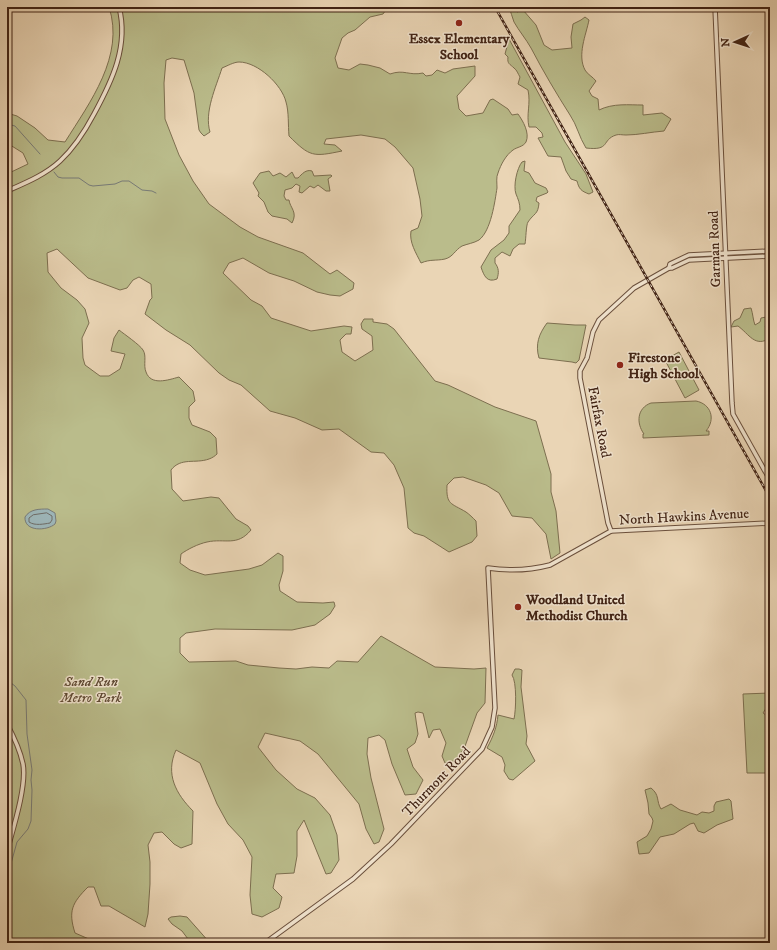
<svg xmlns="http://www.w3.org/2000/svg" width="777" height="950" font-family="'IM FELL DW Pica',serif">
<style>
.green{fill:#babc8b;stroke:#7d6f50}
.water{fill:#9db6b9;stroke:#787b77}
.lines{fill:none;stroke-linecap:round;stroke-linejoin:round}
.shore{stroke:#6e6c66;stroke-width:1}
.stream{stroke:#787b77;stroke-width:1}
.tertiary-casing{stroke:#6a4f3c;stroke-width:5.5}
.tertiary{stroke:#f1e4cf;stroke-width:3.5}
.rail-casing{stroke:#402214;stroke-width:2.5}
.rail{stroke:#f1e4cf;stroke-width:1;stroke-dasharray:3;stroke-linecap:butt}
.poi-dot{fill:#8f2418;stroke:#f1e4cf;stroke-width:1.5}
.labels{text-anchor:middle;stroke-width:3;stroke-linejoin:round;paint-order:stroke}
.poi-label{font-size:14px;font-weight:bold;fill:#402214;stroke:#f1e4cf;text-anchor:start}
.street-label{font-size:14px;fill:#402214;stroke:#f1e4cf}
.park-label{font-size:14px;font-style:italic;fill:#5e4832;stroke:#f1e4cf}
</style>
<rect width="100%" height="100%" fill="#ead5b5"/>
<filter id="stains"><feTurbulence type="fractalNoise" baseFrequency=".005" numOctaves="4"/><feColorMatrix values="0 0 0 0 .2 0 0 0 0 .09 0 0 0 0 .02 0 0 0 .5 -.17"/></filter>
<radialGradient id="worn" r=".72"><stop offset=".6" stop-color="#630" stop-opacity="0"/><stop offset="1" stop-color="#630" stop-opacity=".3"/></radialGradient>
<g class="green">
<path d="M109,7H388L383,14L370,17L355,30L348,33L342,38L335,58L338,68L349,70L360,64L368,65L380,68L390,74C404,69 409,76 423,73L426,76L432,75L437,70L445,73L453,69L475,66V76L457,96L459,109L466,116L483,113L490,100L493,99L508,109L512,115L518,114C523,121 530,133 526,142C523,147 517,147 513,150C506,155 501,164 498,173C496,177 497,183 497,188C495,201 491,231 479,240C474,243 467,244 462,246C455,250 453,257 445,259C436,261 430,259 421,263C416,253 409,242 411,231L418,228L422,216L420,199L413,168L395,147L385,139L361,135L326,139L324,144L335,145L342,151C313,157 310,157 289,136C288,125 289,112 286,102C282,85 258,62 239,62C234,62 227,66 222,68C216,87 204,112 210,132L204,136L201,133L199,130L194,93L184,60L172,58L166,60L164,83L165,119L179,155L193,181L209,204L240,227L258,237L303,253L330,274L337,270L354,283L353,289L340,296L330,295L317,292L294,281L269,273L243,258L229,263L223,273L251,300L262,306L271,318L311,331L344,326L352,327L351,334H346L340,340L342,352L355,361L373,350L372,336L362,329L361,324L364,319H373V322L387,324L394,329L435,381L448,385L495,407L536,421L551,474V492L556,511L560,553L551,559L546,534L532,518L512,516L499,493L486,485L463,477L454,478L447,485C446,505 451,503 466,512C469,514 473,518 476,521L477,536L472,542L449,552L424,536L414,533L408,528L404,488L394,465L384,453L371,452L339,429L322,430L295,418L270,411L241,385L229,380L219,373L190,345L166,330L145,314L150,300L152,298L151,284L139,277L133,280L127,288L120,290L88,278L57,249L47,253L48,272L61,288L77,300L85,309L89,323L82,338L83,358L85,365L100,376H109L120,369L125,354L111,351L114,338L119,330C124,334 140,345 143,350C147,356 143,365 146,372C151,386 168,380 179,377L193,391L195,401L189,407V418L192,425L210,432L216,438L217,454C215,456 212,458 209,459C195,464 181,457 171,470L172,489L183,501L211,497L219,498L236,519L248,526L251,530C237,547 225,538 207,542C198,544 188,549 181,554L180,563L190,570L205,575L249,569L262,565L278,553L283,556V571L279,585L280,591L297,602L323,603L334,602L335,606L330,614L315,625L292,630L215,629L186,633L180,638V653L189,662L236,661L248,665L279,668L296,669L312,667L329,668L337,661L358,662L381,636L435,667L474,669L486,668L485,703L477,713L464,749L454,761L445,763L442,756L446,743L440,729L433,730L429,738L423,713L418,712L415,713L418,734L415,743L407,749L413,767L423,780L416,794L405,795L392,764L385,740L379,735L368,738L367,754L371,778L384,829L379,842L374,844L366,829L359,804L318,754L300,741L265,733L258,747L276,770L297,789L315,798L330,815L337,835L339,860L331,873L326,874L304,820L297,831V856L294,873L276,874L273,888L282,897L279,908L262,917L252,914L250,895L252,857L243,840L228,824L217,804L200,763L176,750C165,774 176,794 193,811L192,844L181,848L174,844L162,832L154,833L148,845L150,862V884L148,914L145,927L109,906H101L94,887H88C72,903 68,911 75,933L98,943H7V174L28,164L23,153L7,143V113L17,116L35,128L48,140L65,142C90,102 125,56 109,7Z"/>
<path d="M509,7H516L517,12L523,10L536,25L544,45L552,50L572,48L571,37L573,24L581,20L585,17L589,20C586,35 577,55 585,70C587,74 593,77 596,81L589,91L592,96L598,99L599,110C613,103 629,105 643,105V115L662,113L671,119L664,131C651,132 638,135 626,135C622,135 619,134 616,135C601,140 611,151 586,148C579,137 577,125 570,115C556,93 543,71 531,48C526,39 519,31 514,22C512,17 511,12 509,7Z"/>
<path d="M509,39L565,142L586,174L593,192L589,194C581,191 579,189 577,181L571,179L566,171L561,157L548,156L538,138L543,137L542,133L536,127H529C526,114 531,104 528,90L518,84L520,77C518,74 517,70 514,68C510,64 507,64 508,57L505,54Z"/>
<path d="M525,161L524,171L529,173L535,183L546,188L548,192L547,193L537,197L536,201L539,203C538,215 534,213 528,222C526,225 526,239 525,244H519L513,249L510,256L502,252L495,258V263C499,268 499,273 497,279C487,283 484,276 481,267L491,250L504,240L509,233V226L520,210C520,203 518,199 516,194C513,186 517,168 522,162Z"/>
<path d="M269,171L273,176L280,173L286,177L292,172L295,178H298C302,174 306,169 312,171L314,176L331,175L332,176L328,179L330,191H326L318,185L314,188L310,186L302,193L299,192L300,186L296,184L292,188L285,190L284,196L286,200H289C290,208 298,212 292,223L287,219L272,216L268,212L264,202L258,196L259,193L253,183L260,173Z"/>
<path d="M751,308C753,314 753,320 755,325L760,322L761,318L766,317L768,323L765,327L770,328V338C755,348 749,334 738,326L731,327L734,321L740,318L744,309Z"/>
<path d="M547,323L575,325H586L579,360L576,363L572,362L539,358C535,344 539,334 547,323Z"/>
<polygon points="679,352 699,390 685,398 665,360"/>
<path d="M696,401C711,404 716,419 706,431H709V435L643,438V434H644C636,423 637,408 651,403Z"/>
<path d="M515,669H519L522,670L521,687L527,736L526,744L535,761L513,780L509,779L504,771L505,765L502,757L487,748C493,737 497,727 498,715L514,719C516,710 517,682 512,675Z"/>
<polygon points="770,693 770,702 763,713 770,718 770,719 767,720 770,722 768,726 770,728 770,773 747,773 743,694"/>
<path d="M651,788C660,795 656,801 661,809L671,804L680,810L697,815L702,812L709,813L714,811V806L716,802L729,799L731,801L733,819L717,825L704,833L698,831L694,823L690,824L674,834L660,837L649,853L639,854L637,842L647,836L651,829L653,821L652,818L649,814L648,803L645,790Z"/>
<polygon points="180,916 187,917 210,943 191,943 182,931 172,924 168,919 171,917"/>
</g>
<path class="water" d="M48,509L55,513L56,521L55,524C47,531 24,532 25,517C30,509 39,509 48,509Z"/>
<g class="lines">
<path class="shore" d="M47,513L52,516V520L50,523C44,524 35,526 29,522V518L33,515Z"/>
<g class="stream">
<polyline points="7,124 15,126 40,154"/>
<polyline points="54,172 58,177 62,178 79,178 89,185 93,186 115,184 122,181 129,181 142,190 152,191 156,193"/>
<polyline points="7,680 15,686 26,700 27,734 32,770 31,780 32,790 31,821 28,829 17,842 7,878"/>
</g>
<g class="tertiary-casing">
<g id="tertiary">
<polyline points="715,7 732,403 733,414 770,480"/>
<path d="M7,191C25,183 45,175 60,161C74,148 85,131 94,114C112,81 129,46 119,7"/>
<polyline points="669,268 670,264 689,255 770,251"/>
<polyline points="611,531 608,523 580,378 580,371 587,358 593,332 599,320 634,288 669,268 672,268 689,260 770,256"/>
<path d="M7,724C14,737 20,750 23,764C27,786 13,829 7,851"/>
<path d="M265,943L353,879L391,844L482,749L492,727L495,708L488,568C508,571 531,570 550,565L611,531L770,523"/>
</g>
</g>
<use href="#tertiary" class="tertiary"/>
<g class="rail-casing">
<polyline id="rail" points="495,7 770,498"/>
</g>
<use href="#rail" class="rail"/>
</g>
<g class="poi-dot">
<circle cx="459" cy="23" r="4"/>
<circle cx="620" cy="365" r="4"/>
<circle cx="518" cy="607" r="4"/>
</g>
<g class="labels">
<g class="poi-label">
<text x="459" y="43" text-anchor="middle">Essex Elementary<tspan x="459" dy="16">School</tspan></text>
<text x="628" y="362">Firestone<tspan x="628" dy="16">High School</tspan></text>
<text x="526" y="604">Woodland United<tspan x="526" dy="16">Methodist Church</tspan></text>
</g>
<g class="street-label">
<text transform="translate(714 249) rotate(-92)" y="5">Garman Road</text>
<text transform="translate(600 422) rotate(79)" y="5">Fairfax Road</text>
<text transform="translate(684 516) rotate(-3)" y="5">North Hawkins Avenue</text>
<text transform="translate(436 781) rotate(-46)" y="5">Thurmont Road</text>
</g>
<g class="park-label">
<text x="91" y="686">Sand Run<tspan x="91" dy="16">Metro Park</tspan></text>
</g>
</g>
<rect width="777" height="950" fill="none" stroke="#ead5b5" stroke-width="24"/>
<rect x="8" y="8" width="761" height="934" fill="none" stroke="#402214" stroke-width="2"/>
<rect x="12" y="12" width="753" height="926" fill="none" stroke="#402214"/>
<g transform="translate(735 42) rotate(267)" stroke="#f1e4cf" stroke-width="3" paint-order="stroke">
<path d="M0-3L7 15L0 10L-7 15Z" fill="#402214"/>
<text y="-6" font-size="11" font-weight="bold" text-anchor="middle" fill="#402214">N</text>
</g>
<rect width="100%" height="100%" filter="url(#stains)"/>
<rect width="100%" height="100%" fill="url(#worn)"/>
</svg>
